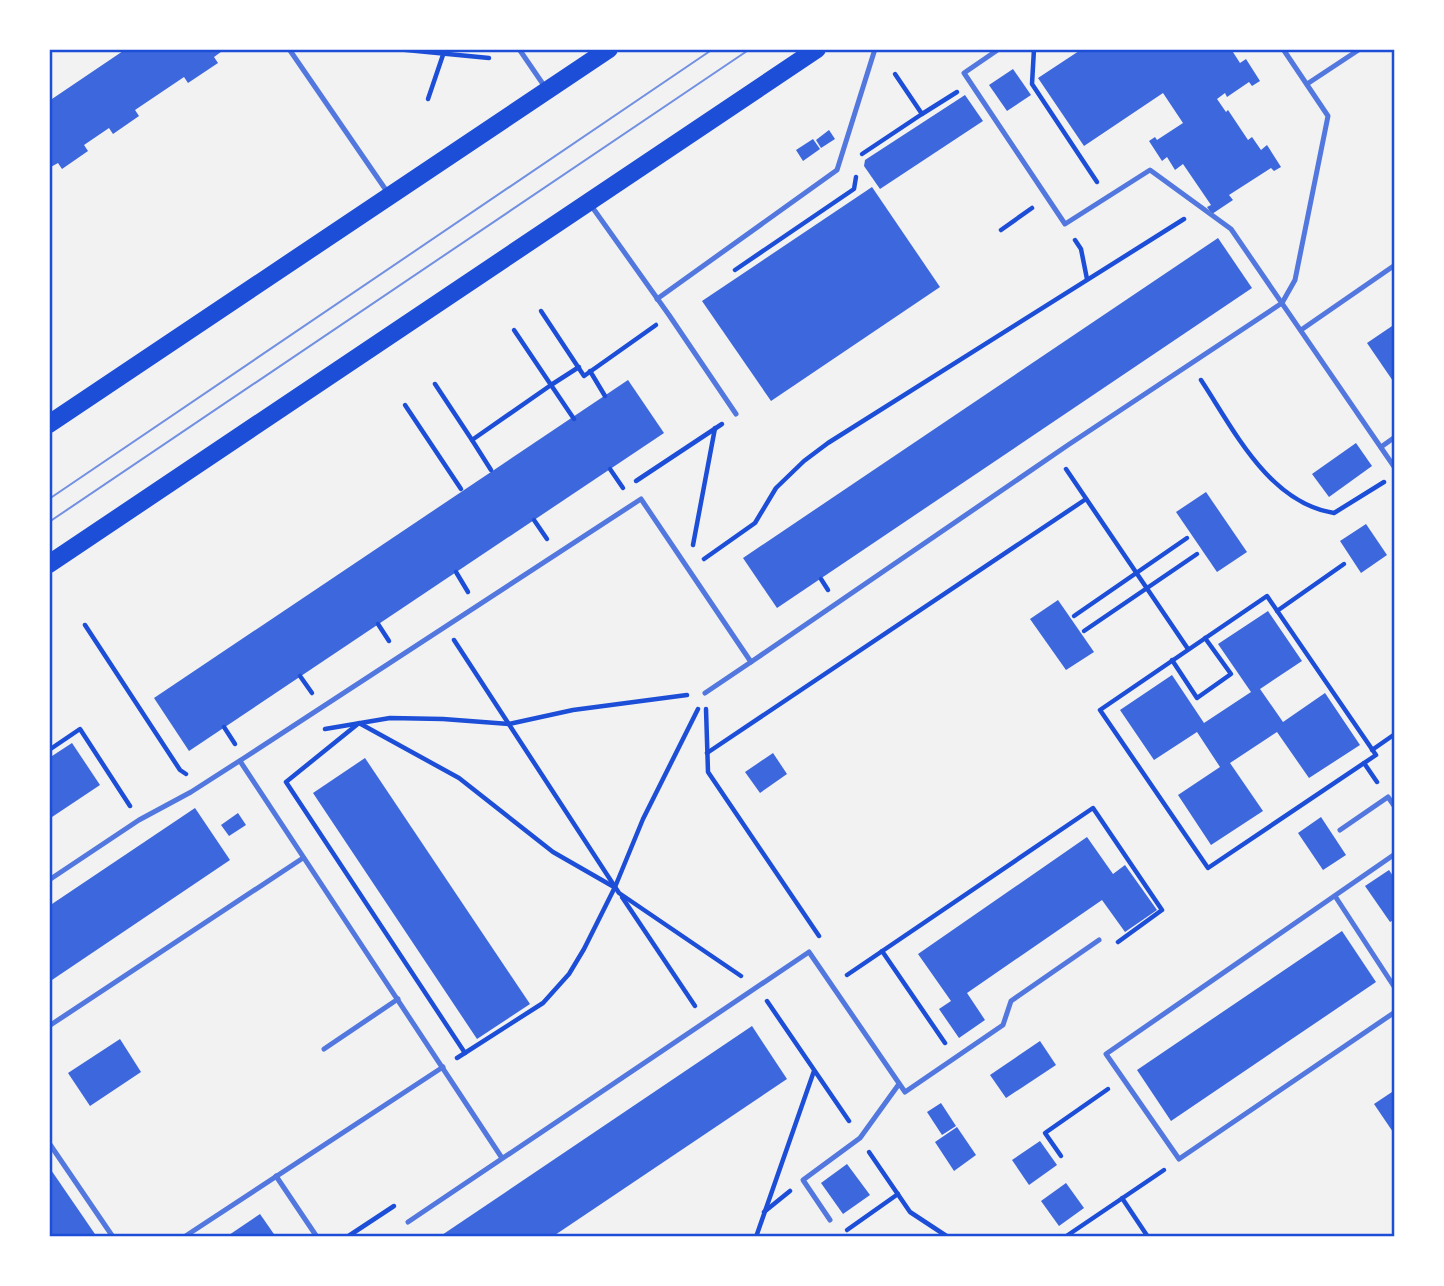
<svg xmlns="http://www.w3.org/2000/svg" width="1444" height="1286" font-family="Mulish,sans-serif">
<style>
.building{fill:#3d67dc}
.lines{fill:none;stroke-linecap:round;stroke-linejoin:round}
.path{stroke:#1d4ed8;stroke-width:4.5}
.service{stroke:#5277de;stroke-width:5}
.primary{stroke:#1d4ed8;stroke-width:18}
.tram{stroke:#7290e2;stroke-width:2}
.neatline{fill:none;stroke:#1d4ed8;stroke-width:2.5}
</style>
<rect width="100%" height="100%" fill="#f2f2f2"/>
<g class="building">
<polygon points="126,49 225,49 214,57 218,63 188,83 184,77 135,110 139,116 113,134 109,128 84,145 88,151 62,169 58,163 49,168 49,101"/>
<polygon points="1082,49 1231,49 1240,63 1246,59 1260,81 1252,86 1249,82 1227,97 1225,93 1217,99 1226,112 1228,110 1248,140 1252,137 1261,150 1267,145 1281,167 1274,171 1271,168 1229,195 1233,200 1212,214 1207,207 1211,205 1183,164 1175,170 1167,157 1162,161 1149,141 1155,137 1157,140 1183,123 1163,93 1084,146 1038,78"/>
<polygon points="1013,69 1031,95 1007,111 989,85"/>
<polygon points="965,95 983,121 880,189 864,166 865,160"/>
<polygon points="829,130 835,139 821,148 816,140"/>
<polygon points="813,139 820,149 803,161 796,150"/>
<polygon points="872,187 940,287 771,401 702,301"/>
<polygon points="1218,238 1252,288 777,608 743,558"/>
<polygon points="1395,324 1395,384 1367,343"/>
<polygon points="628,380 664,433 189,751 154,698"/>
<polygon points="1356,443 1372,466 1329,497 1312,474"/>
<polygon points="1206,492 1247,552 1217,572 1176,512"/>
<polygon points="1366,524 1387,555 1361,573 1340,541"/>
<polygon points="1058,600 1094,652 1066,670 1030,619"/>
<polygon points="1268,611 1302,661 1260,689 1283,722 1325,693 1360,745 1309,778 1277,732 1230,763 1263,811 1211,845 1178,795 1220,767 1197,732 1154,760 1120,710 1172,675 1204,723 1251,692 1218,644"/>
<polygon points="72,743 100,785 49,819 49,758"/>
<polygon points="773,753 787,774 760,793 745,772"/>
<polygon points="365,758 530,1004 477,1039 313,793"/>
<polygon points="195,808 230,860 49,982 49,906"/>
<polygon points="238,813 246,825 229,836 221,825"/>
<polygon points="1321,817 1346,855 1323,870 1298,833"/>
<polygon points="1087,837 1113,874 1125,865 1157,910 1125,932 1102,900 967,993 985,1020 959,1038 939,1009 951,1001 918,954"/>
<polygon points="1389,870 1395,879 1395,919 1390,922 1365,886"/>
<polygon points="1342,931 1376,982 1171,1121 1137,1070"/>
<polygon points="752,1026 787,1079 552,1237 439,1237"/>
<polygon points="120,1039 141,1072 90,1106 68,1073"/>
<polygon points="1040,1041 1056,1065 1006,1098 990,1075"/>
<polygon points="1395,1090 1395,1135 1374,1104"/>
<polygon points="941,1103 956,1126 942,1135 927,1112"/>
<polygon points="957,1127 976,1155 954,1171 935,1142"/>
<polygon points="1040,1141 1057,1165 1029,1185 1012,1160"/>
<polygon points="847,1164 870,1195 843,1214 821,1183"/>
<polygon points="49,1167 97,1237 49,1237"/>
<polygon points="1066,1183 1084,1208 1059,1226 1041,1201"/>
<polygon points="260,1214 276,1237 226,1237"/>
</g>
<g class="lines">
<g class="path">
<polyline points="396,49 489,58"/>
<polyline points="1034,49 1032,84 1097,182"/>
<polyline points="895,74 922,114 957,92"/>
<polyline points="428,99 445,49"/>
<polyline points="862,154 922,114"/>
<polyline points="1001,230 1032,208"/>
<polyline points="1075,240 1081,249 1087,279"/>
<polyline points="735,270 854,189 856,177"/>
<polyline points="541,311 584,376 656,325"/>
<polyline points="514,330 551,385 579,367"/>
<polyline points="590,371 605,396"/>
<path d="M1201,380C1234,430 1269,503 1334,513L1384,482"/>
<polyline points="435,384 472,440 551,385 574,419"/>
<polyline points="405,405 461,489"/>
<polyline points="472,440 491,470"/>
<polyline points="610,469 623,488"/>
<polyline points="1066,469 1188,649"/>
<polyline points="636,481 722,424"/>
<polyline points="534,520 547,539"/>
<polyline points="693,545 715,428"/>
<polyline points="704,559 755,523 776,488 804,461 828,443 1184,219"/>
<polyline points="456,572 468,592"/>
<polyline points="821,579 828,590"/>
<polygon points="1267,596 1376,755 1208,868 1100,710"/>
<polyline points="1277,611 1344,564"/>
<polyline points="1074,616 1187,538"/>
<polyline points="378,624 389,641"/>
<polyline points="85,625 180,770 186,774"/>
<polyline points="1084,631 1197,554"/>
<polyline points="454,640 619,893 741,976"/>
<polyline points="1172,660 1197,698 1231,674 1205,638"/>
<polyline points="300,676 312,693"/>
<polyline points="706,709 708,772 819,936"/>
<polyline points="224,727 235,744"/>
<polyline points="325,729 390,718 443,719 509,724 573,710 687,695"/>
<polyline points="49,750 80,729 130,806"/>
<polyline points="1372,750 1395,734"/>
<polyline points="707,753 1086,499"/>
<polyline points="1364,763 1377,782"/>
<polyline points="622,897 695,1006"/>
<polyline points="882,951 945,1043"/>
<polyline points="847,975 1093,808 1162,910 1118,942"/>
<polyline points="767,1001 849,1121"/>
<polyline points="465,1053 286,782 359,723 459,778 553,852 614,887"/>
<polyline points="457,1058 543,1003 569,974 584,949 615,887 643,819 698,709"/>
<polyline points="869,1152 910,1212 948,1237"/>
<polyline points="1061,1156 1045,1133 1108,1089"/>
<polyline points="1122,1198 1148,1237"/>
<polyline points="764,1212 790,1191"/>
<polyline points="847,1230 898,1194"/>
<polyline points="347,1237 394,1206"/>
<polyline points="756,1237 814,1071"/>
<polyline points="1065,1237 1164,1170"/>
</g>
<g class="service">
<polyline points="289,49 388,193"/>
<polyline points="519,49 545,87"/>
<polyline points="999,49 964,73 1065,224 1150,170 1231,229 1395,468"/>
<polyline points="1307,84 1360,49"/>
<polyline points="590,204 669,315 736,414"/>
<polyline points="657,299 837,170 875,49"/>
<polyline points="1301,330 1395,265"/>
<polyline points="1381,447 1395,437"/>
<polyline points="705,693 751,662"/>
<polyline points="240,761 502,1158"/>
<polyline points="1340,830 1388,797 1395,807"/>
<polyline points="1395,854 1106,1054 1179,1159 1395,1012"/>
<polyline points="49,880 139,820 191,792 244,758 641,499 751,662 1068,445 1282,303 1295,280 1328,116 1283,49"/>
<polyline points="1335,896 1395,988"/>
<polyline points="49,1026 303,858"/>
<polyline points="324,1049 398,999"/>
<polyline points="49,1143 113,1237"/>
<polyline points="276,1176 317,1237"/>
<polyline points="830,1220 803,1180 860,1138 899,1084"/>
<polyline points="408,1222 809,952 905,1092 1003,1025 1011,1001 1099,940"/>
<polyline points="184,1237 443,1067"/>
</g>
<g class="primary">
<polyline points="49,424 609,49"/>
<polyline points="49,564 817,49"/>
</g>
<g class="tram">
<polyline points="49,499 713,49"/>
<polyline points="49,522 750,49"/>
</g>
</g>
<rect width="1444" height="1286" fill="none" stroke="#ffffff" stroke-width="102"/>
<rect x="51" y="51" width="1342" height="1184" class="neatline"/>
</svg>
